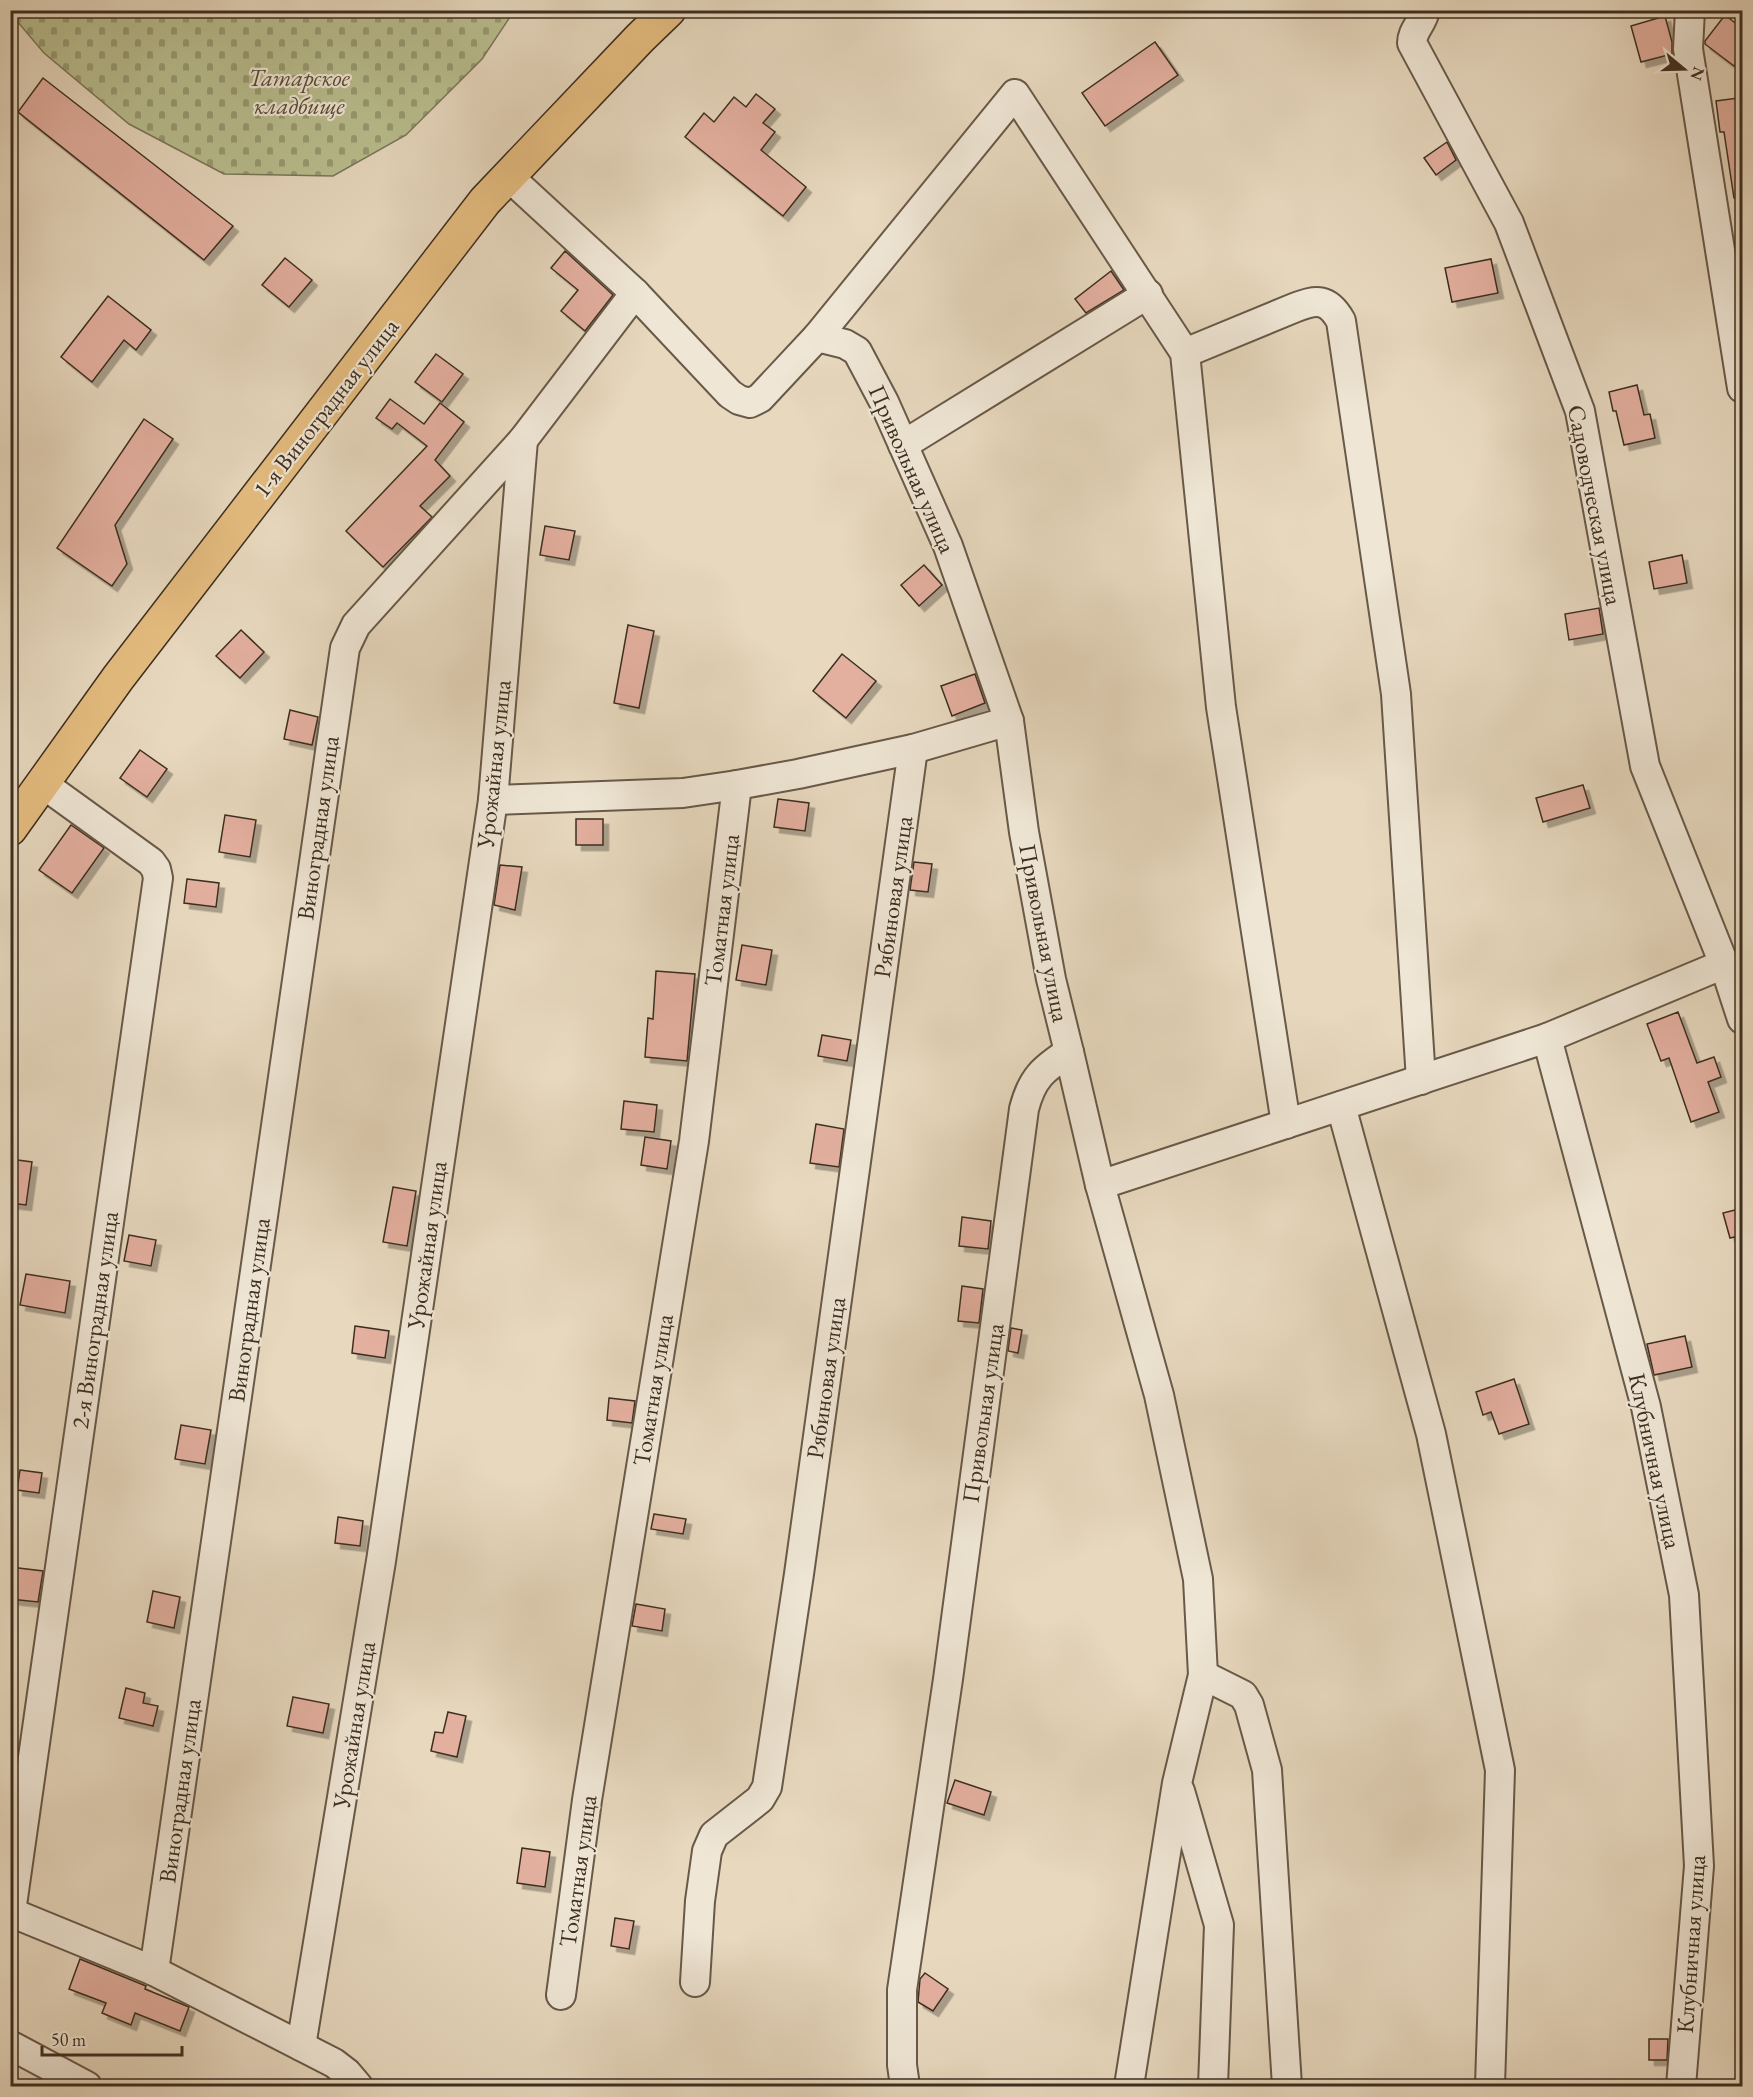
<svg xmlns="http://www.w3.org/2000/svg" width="1753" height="2097" font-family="'EB Garamond',serif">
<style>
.cemetery{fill:url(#cemetery-stones);stroke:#7b7658;stroke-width:1.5}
.building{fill:#e3af9f;stroke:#3d2f20;stroke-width:1.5;filter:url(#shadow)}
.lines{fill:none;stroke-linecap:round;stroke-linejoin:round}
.minor-casing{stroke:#685948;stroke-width:32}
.major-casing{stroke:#3d2f20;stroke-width:36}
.minor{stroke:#efe6d5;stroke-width:28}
.major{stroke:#e4bc7f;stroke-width:33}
.labels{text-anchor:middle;stroke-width:4.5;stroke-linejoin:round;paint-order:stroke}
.park-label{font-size:24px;font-style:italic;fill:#564c36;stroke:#efe6d5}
.street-label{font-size:24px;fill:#3d2f20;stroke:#efe6d5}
</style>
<defs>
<pattern id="cemetery-stones" width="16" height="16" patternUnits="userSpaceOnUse" patternTransform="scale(1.5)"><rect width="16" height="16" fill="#b9be8f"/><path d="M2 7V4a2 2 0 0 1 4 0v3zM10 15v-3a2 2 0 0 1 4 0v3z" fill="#989b74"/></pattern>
<filter id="shadow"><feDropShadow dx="5.5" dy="5.5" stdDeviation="0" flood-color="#0004"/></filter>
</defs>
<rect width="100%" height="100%" fill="#e7d8be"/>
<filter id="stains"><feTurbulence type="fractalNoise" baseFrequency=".00333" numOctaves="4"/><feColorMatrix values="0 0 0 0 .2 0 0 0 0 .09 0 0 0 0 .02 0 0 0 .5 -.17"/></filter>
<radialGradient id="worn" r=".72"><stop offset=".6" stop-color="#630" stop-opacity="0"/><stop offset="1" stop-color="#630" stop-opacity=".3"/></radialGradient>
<polygon class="cemetery" points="10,11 11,10 514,11 482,59 406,135 333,176 224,174 129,124 44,53 11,14"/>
<g class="building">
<polygon points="1725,15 1743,29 1743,54 1734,66 1705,44 1705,41"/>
<polygon points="1665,16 1672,42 1672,54 1641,62 1631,26"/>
<polygon points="1155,42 1178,75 1105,126 1082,93"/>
<polygon points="43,78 233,226 204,260 18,112"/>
<polygon points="756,94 775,109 763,123 775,132 761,150 806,187 783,216 685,137 704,113 714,122 734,97 746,107"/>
<polygon points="1738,98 1743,132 1743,197 1734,198 1724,132 1720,132 1716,101"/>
<polygon points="1447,142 1456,160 1436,175 1424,158"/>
<polygon points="565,251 613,295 585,331 561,311 578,290 551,268"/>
<polygon points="285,258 312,280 289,307 262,285"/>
<polygon points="1491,259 1498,293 1452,302 1445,268"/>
<polygon points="1111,271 1124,290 1086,313 1075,299"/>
<polygon points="108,296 151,330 136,350 124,340 92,382 61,357"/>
<polygon points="436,354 463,374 442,402 415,382"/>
<polygon points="1637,385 1644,415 1650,414 1655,438 1624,445 1616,411 1613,411 1609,392"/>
<polygon points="390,399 424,424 440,403 464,422 435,460 450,476 420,506 432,517 383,567 346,531 427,446 397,423 392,429 376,418"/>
<polygon points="144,419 173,439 115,525 127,564 112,586 57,548"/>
<polygon points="545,526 575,531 569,560 540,555"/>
<polygon points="1682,555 1687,583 1654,589 1649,562"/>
<polygon points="924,565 942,585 919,606 901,585"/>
<polygon points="1599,608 1603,634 1569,640 1565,614"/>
<polygon points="628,625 654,631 639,708 614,703"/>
<polygon points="241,630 264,652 240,678 216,656"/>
<polygon points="842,654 876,681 846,718 813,691"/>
<polygon points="975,674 985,703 952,716 941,686"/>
<polygon points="290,710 318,717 312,745 284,739"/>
<polygon points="140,750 167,769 147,797 120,778"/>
<polygon points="1583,785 1590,808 1543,822 1536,798"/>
<polygon points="778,799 809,803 805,831 774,827"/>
<polygon points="225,815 256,820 250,857 219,852"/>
<rect x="576" y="819" width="27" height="26"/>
<polygon points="71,825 104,848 72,893 39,870"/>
<polygon points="914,862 932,864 928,892 910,890"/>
<polygon points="500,865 522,867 515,910 494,905"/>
<polygon points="187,879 219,883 216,907 184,903"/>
<polygon points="742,945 772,950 766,985 736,980"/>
<polygon points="656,971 695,974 687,1061 645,1057 648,1018 653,1019"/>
<polygon points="1678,1012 1697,1063 1714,1057 1721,1077 1708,1082 1719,1112 1691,1122 1669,1058 1661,1061 1647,1024"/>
<polygon points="822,1035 851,1040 847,1061 818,1056"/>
<polygon points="624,1101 657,1105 654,1132 621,1129"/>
<polygon points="816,1124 844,1129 839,1167 810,1163"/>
<polygon points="645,1137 671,1141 667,1169 641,1165"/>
<polygon points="10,1159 32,1162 26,1205 10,1203"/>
<polygon points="393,1187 416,1191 407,1246 383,1242"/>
<polygon points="1743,1208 1743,1235 1730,1238 1723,1213"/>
<polygon points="962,1217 991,1221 988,1249 959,1246"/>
<polygon points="129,1235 156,1240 151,1266 124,1261"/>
<polygon points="26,1274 70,1281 65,1313 20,1305"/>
<polygon points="962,1286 983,1289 979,1323 958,1321"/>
<polygon points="355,1326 389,1331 385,1358 352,1353"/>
<polygon points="1011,1328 1022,1330 1018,1353 1008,1351"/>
<polygon points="1685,1336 1692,1367 1654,1375 1647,1344"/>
<polygon points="1514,1379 1529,1424 1499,1434 1491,1412 1483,1415 1476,1392"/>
<polygon points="609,1398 635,1401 632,1423 607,1420"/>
<polygon points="181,1425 211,1430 205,1464 175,1459"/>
<polygon points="20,1470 42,1473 39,1493 17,1490"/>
<polygon points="654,1514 686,1519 683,1534 651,1529"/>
<polygon points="338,1517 363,1521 360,1546 335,1543"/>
<polygon points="10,1567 43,1571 38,1602 10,1599"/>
<polygon points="153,1591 180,1597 174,1628 147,1622"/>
<polygon points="636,1604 665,1609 662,1631 632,1626"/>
<polygon points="126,1688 145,1693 143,1703 158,1706 153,1726 119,1718"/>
<polygon points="293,1697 329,1704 323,1733 287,1726"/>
<polygon points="448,1712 466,1716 457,1757 431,1751 435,1732 443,1733"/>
<polygon points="955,1780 991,1792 984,1815 947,1803"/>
<polygon points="522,1848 550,1852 545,1887 517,1883"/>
<polygon points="615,1918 634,1921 629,1949 611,1946"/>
<polygon points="80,1959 146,1986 145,1989 189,2007 180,2031 135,2013 131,2025 102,2013 106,2003 69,1989"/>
<polygon points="925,1973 948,1989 933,2011 918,2002 920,1979"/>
<polygon points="1649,2039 1668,2039 1667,2060 1649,2060"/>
</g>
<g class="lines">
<g class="minor-casing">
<g id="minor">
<path d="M1425,10C1423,23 1412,30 1412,43L1509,223L1580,411L1645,766L1724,964L1742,1019"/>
<polyline points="1690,10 1688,49 1742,388"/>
<path d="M508,176L635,293L730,394L739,400L750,403L760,398L817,337L845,344L857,351L884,402L948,546L1009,721L1024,832L1051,979L1069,1052C1043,1069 1032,1078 1024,1109L948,1679L902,1990V2065L905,2086"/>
<polyline points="817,337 1015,94 1185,353 1221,707 1286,1124"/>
<path d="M1185,353L1294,308C1317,299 1328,298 1341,321L1396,694L1421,1080"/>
<polyline points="903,445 1148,294"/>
<polyline points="493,800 683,793 737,785 798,774 913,749 1009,721"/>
<polyline points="1069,1052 1100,1185 1159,1395 1198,1579 1203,1675 1177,1783 1129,2086"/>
<polyline points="1341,1106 1431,1434 1500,1770 1490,2086"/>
<polyline points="1100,1185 1547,1038"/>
<polyline points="1203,1675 1243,1695 1249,1705 1267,1770 1287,2086"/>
<polyline points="1180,1791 1219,1925 1213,2086"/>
<polyline points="10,1912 154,1971 334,2063 347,2073 358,2086"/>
<polyline points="11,1912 158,878 156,869 151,862 43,784"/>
<polyline points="154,1971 345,648 356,625 523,440 635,293"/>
<polyline points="695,1982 700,1901 707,1851 714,1835 760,1799 767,1787 799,1574 913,749"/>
<polyline points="561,1995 587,1800 694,1141 737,785"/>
<polyline points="10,2045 87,2086"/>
<polyline points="301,2046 381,1561 493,800 523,440"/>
<polyline points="1681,2086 1699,1866 1684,1595 1646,1407 1547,1038 1724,964"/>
</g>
</g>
<g class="major-casing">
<polyline id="major" points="10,829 118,678 485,201 640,38 669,10"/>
</g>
<use href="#minor" class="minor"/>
<use href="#major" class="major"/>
</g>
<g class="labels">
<g class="park-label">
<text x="299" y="86">Татарское<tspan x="299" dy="28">кладбище</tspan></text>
</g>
<g class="street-label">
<text transform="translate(326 408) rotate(-52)" y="8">1-я Виноградная улица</text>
<text transform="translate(912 469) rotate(66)" y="8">Привольная улица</text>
<text transform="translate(1595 505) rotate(79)" y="8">Садоводческая улица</text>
<text transform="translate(494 764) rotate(-84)" y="8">Урожайная улица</text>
<text transform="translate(318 828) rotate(-82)" y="8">Виноградная улица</text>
<text transform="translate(893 897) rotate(-82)" y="8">Рябиновая улица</text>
<text transform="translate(722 910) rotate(-83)" y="8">Томатная улица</text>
<text transform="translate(1044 933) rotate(79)" y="8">Привольная улица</text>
<text transform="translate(427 1245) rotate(-82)" y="8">Урожайная улица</text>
<text transform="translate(249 1310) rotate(-82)" y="8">Виноградная улица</text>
<text transform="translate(95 1320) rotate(-82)" y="8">2-я Виноградная улица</text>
<text transform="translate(826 1378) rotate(-82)" y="8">Рябиновая улица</text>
<text transform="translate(653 1390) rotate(-81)" y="8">Томатная улица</text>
<text transform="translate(983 1413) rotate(-82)" y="8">Привольная улица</text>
<text transform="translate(1655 1461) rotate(78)" y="8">Клубничная улица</text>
<text transform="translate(354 1725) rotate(-81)" y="8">Урожайная улица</text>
<text transform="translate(180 1791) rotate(-82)" y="8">Виноградная улица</text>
<text transform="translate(578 1871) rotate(-82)" y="8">Томатная улица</text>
<text transform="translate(1691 1944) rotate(-86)" y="8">Клубничная улица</text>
</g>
</g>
<rect width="1753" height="2097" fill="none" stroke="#e7d8be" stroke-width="36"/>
<rect x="12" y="12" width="1729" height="2073" fill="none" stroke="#3d2f20" stroke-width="3"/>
<rect x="18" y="18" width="1717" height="2061" fill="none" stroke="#3d2f20" stroke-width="1.5"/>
<g transform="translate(1684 69) rotate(109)" stroke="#efe6d5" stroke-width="4.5" paint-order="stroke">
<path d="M0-4.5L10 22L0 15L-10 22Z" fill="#3d2f20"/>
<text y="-9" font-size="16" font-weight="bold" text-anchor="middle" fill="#3d2f20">N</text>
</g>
<path d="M42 2046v9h140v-9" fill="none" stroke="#3d2f20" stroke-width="3"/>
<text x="51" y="2046" font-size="18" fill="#3d2f20" stroke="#efe6d5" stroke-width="4.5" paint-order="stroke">50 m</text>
<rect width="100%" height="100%" filter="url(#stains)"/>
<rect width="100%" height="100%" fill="url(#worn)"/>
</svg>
